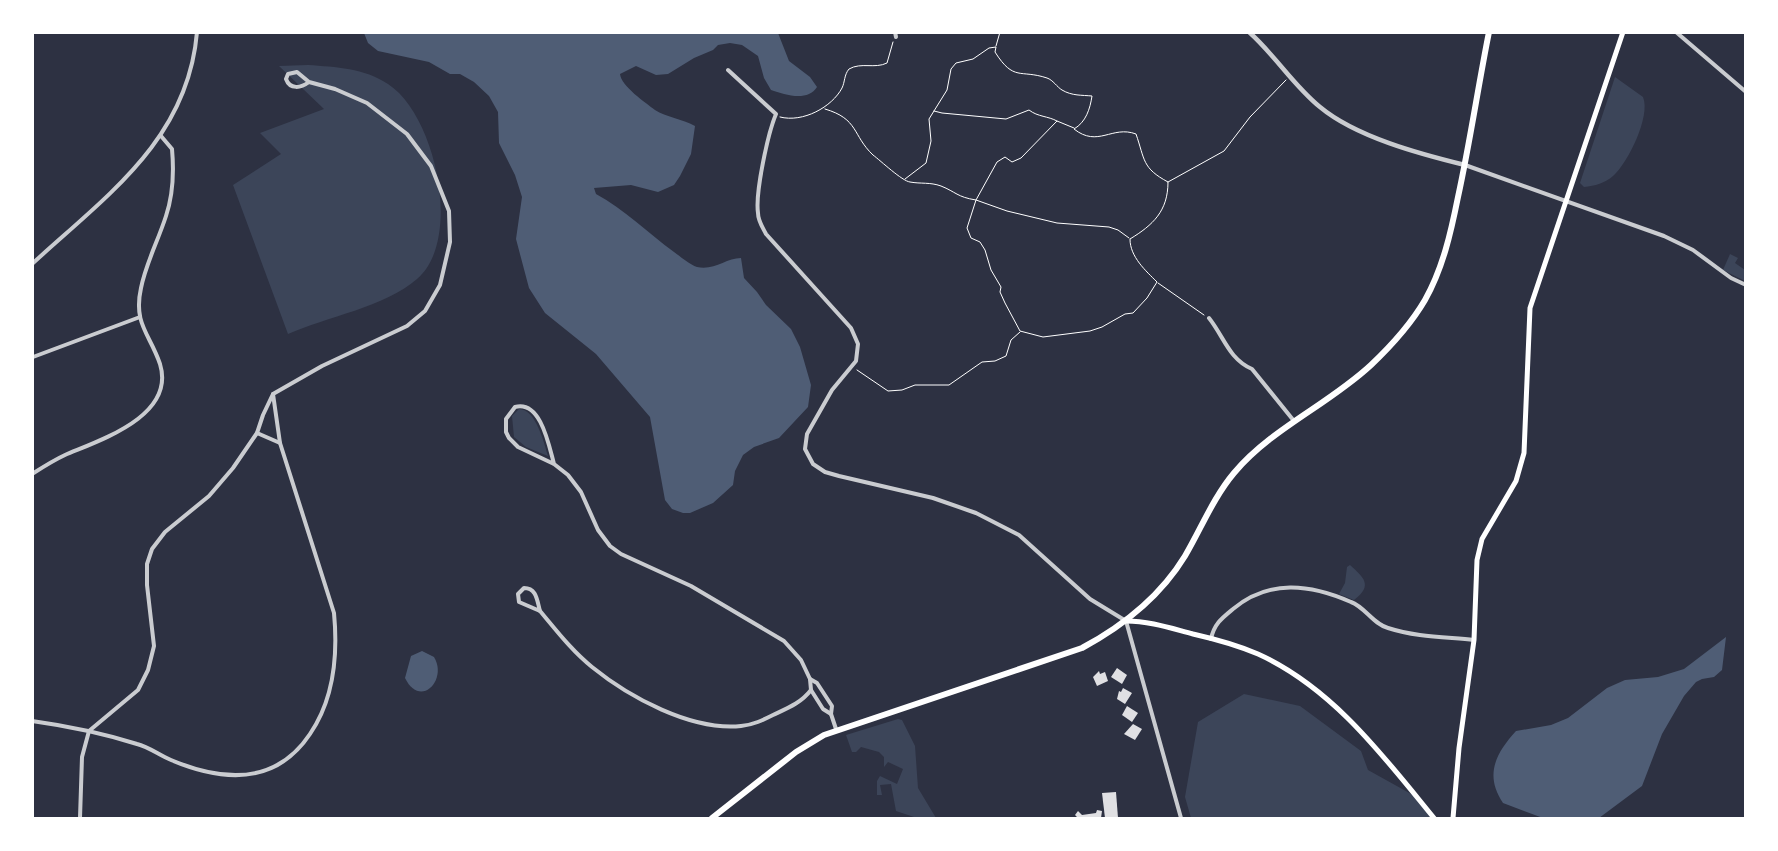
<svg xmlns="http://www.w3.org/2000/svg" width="1778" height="851" font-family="'Fira Sans',sans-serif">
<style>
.green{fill:#3c4559}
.water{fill:#4f5d75}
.building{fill:#e0e0e3}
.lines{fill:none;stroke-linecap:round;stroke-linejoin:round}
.path{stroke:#fff;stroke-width:1}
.minor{stroke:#caccd0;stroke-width:4}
.tertiary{stroke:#caccd0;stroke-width:4.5}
.secondary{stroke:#fff;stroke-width:5}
.trunk{stroke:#fff;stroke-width:6}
</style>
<rect width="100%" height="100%" fill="#2d3142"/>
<g class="green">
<path d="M308,65C336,67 364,68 388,84C436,115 463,240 417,279C385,307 326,317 288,334L233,185L281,154L260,133L324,109L279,66Z"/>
<path d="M1615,77L1643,97C1651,116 1628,163 1613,176C1605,183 1595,186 1584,187L1580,183Z"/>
<polygon points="1730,254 1738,258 1735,263 1745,270 1745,281 1723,270"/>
<path d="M519,409C536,409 544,443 548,456L526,447L514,437L512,416Z"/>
<path d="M1350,565C1363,577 1374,585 1354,600L1339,594L1345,583L1347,567Z"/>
<polygon points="1244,694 1300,706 1361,751 1368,770 1422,800 1435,818 1191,818 1185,797 1198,722"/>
<polygon points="898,719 902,720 915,746 918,788 936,818 917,818 896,811 891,784 880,785 882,795 877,795 877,781 880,776 897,784 903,769 888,762 884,767 884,757 879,752 861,747 856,752 852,752 846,735"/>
</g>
<g class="water">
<path d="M364,33H778L789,61L810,77L817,87C808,102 785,95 771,90L764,78L758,56L742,45L730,43L718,45L713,50L694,58L668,74L656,75L636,66L620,74C621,86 646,103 655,110C666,117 682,119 695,126L691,154L680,176L674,185L658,192L631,185L594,188L596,194C624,209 648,233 674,252C681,257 689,264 697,267C714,271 726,258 741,258L744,278L757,292L766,305L791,329L800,347L811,385L808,407L779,438L754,447L743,455L735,471L733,485L713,503L690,513H683L672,509L665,500L650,417L596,354L545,313L529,288L516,239L522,197L515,175L499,143L498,112L489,96L474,82L460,74H450L429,62L378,51L368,43Z"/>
<path d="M1726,637L1722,670L1714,677L1702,679L1696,682L1684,696L1662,734L1642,786L1599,818H1543L1503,803C1484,775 1496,753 1516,731L1551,725L1568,718L1607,688L1625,680L1658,677L1684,669Z"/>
<path d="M422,651L434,657C448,680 420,709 405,678L411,656Z"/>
</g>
<g class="building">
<polygon points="1117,668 1127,675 1122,684 1111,677"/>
<polygon points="1099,671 1100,674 1105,672 1108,681 1097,686 1093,677"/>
<polygon points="1123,688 1132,693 1125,704 1117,699 1119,691 1121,692"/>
<polygon points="1127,706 1138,713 1132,722 1122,715"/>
<polygon points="1133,724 1142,729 1135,740 1124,734"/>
<polygon points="1116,792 1118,818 1105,818 1102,793"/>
<polygon points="1097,810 1102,811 1101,818 1078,818 1075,815 1078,811 1082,815 1096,813"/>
</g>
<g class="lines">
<g class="path">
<polyline points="996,46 1000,32"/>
<path d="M825,109C859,119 852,135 873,155C881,161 902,181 910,182C921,184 930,182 941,186C956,192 957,197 976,200L967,228L971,238L980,242L985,250L991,270L1001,287L1000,292L1005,303L1020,331L1043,337L1090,331L1102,327L1125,314L1133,313L1147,298L1157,282C1146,271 1130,257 1130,239C1153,225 1168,211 1168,182C1142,168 1145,160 1136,134C1112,125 1098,148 1074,129C1086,122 1090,109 1092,96C1082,95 1072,96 1062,90C1057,87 1053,80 1047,78C1020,69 1014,82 995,52L996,47L989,48L973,59L956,63L951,69L947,90L929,119L931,141L926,163L905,179"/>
<path d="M934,111L942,113L1006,119L1029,110C1038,117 1048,116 1057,121"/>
<path d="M780,117C803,123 832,107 842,88C845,82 844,75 849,69C861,62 875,69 887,63L893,42"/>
<polyline points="1074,128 1057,121 1021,158 1012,162 1005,157 997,162 976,200 1007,211 1057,223 1109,227 1118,230 1129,238"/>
<polyline points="1168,182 1224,151 1250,117 1286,80"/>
<polyline points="1158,283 1204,315"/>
<polyline points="857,370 888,391 902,390 915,385 949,385 982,362 995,361 1006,356 1011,340 1020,332"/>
</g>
<g class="minor">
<polyline points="895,32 896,37"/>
<polyline points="1676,32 1746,92"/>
<path d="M728,70L776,114C768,133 755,193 758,213C758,221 763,228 766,234L851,328L858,344L856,361L832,390L807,434L805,449L813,464L825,472L839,476L933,498L976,513L1019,535L1090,599L1126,621L1181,818"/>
<polyline points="1465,165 1664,236 1693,250 1731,278 1746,285"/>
<path d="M32,264C106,196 188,140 197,32"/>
<path d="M1209,318C1224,337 1229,359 1252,369L1294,421"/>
<polyline points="33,357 140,317"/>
<polyline points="273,394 280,443"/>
<path d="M554,464C549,446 541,400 515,407L506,419V432L509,438L518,447L554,464L568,475L581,492L598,530L610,546L621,554L691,586L784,641L801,660L810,679L811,690L823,709L831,714"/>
<path d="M32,474C43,467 54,460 65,455C100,440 176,416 160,364C150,334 133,324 141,288C146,263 158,241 166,216C173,195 174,171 172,149L161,136"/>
<path d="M524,588C537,588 537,601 540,611L519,602L518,594Z"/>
<path d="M540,611C556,630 572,651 592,667C629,697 691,731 741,726C753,725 763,720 773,715C788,708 801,703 811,690"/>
<path d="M1211,639C1214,624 1222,618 1233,609C1269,579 1310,584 1351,602C1365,607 1373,624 1388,628C1416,637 1446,637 1474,640"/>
<polyline points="810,679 817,683 832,706 831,714 836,729"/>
<path d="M32,721C68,726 102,733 137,744C149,747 159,755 171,760C223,782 276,785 310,734C334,699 338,655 334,613L280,443L257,433"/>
<path d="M80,818L82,757L89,731L138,690L148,670L154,646L147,585V564L152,549L165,532L209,496L233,468L257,433L263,415L273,394L322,366L407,326L425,311L440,285L450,242L449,211L431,166L407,134L367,103L335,89L309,82L297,72L288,74L286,79C290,90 301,88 309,82"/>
</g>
<path class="tertiary" d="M1249,32C1275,55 1293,85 1320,107C1356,137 1420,154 1465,165"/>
<g class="secondary">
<path d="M1126,621C1149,621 1170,628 1193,634C1215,639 1237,645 1258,654C1333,688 1384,757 1434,818"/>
<polyline points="1453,818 1459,748 1474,640 1477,560 1482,539 1516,481 1524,453 1530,308 1623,32"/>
</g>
<path class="trunk" d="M712,818L796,752L824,735L1082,648C1123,626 1160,597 1185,556C1201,529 1213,498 1234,473C1272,428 1328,405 1371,365C1391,346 1411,324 1425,300C1443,268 1451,232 1458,197C1470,142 1478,87 1489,32"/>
</g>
<rect width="1778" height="851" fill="none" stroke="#ffffff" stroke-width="68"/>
</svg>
